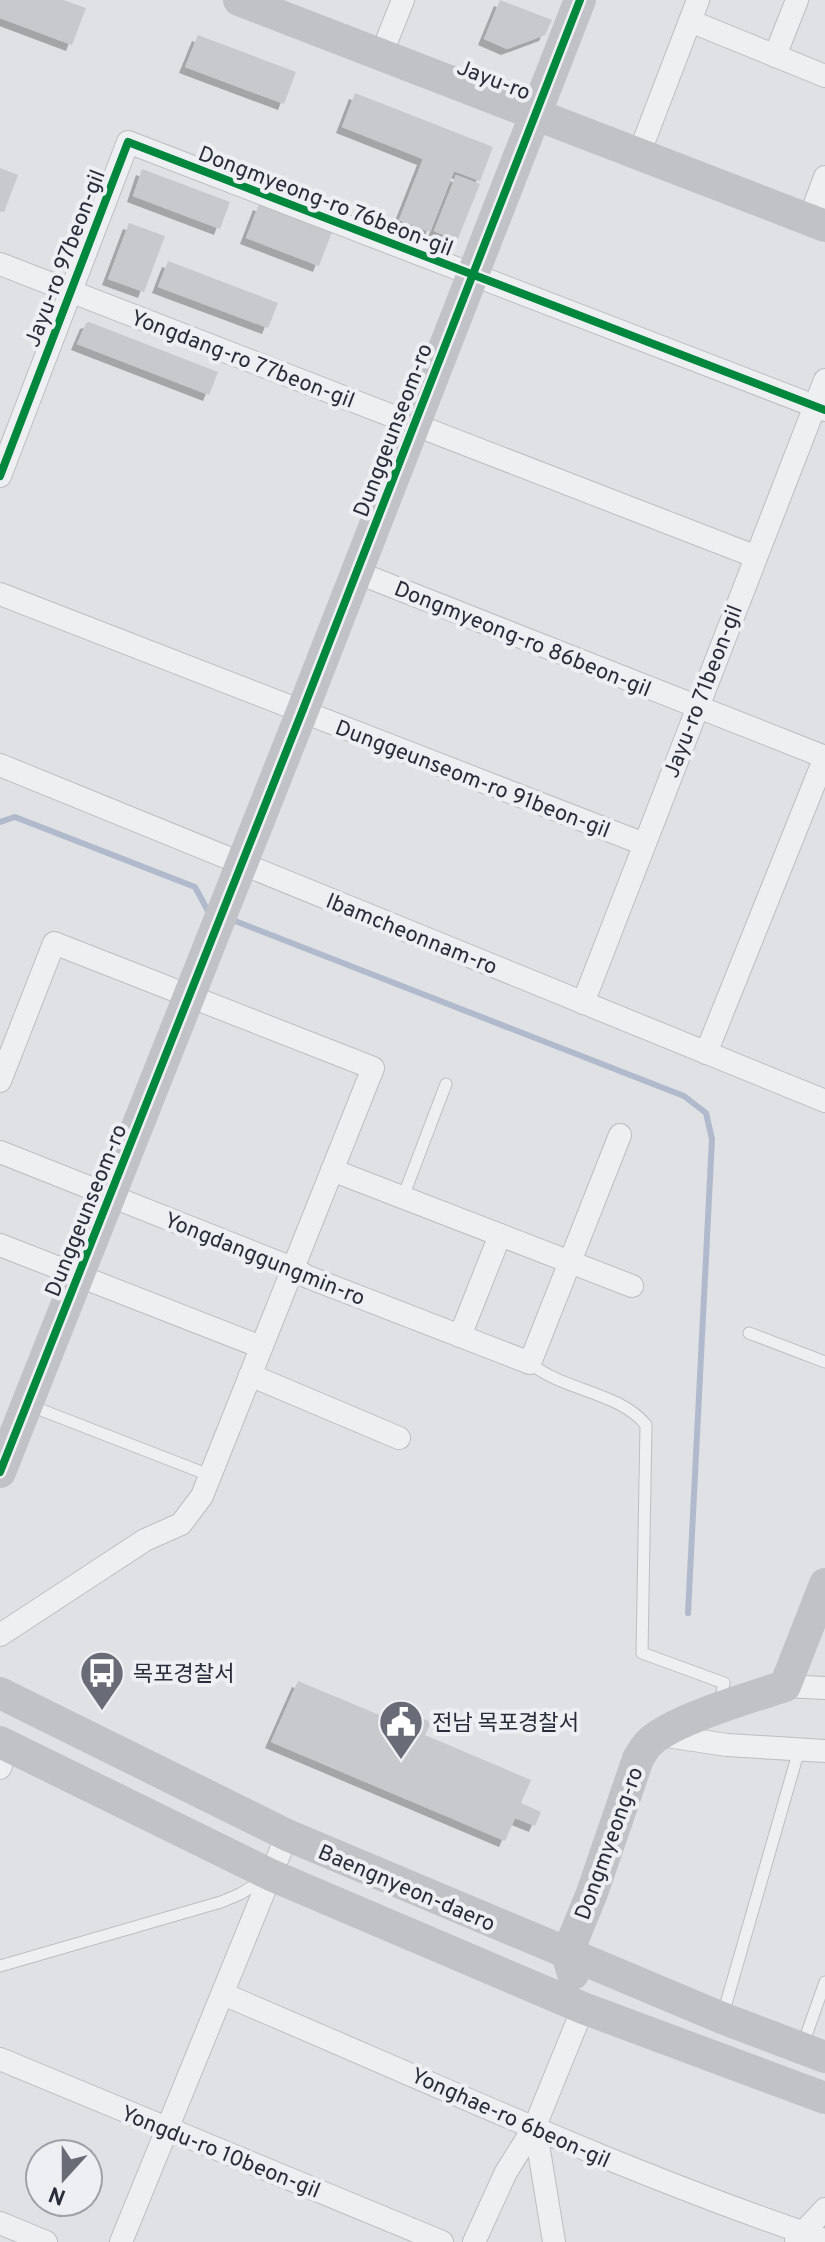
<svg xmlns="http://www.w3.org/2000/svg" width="825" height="2242" font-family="Overpass,'Noto Sans KR',sans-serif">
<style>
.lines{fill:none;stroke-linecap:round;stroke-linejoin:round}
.stream{stroke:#b1bacc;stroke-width:6}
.building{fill:#c7c9cc;filter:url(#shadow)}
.lane-casing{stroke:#bcbec1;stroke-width:13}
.street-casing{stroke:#bcbec1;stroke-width:24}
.lane{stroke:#eeeff1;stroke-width:11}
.street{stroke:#eeeff1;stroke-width:22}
.secondary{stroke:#c1c2c6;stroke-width:32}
.cycleway-casing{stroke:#edeff3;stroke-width:13}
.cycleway{stroke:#00873e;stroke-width:8}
.labels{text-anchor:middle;stroke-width:8;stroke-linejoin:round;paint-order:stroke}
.street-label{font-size:22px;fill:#292d3a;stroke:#edeff3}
.poi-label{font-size:22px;fill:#292d3a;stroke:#edeff3;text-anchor:start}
</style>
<defs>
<filter id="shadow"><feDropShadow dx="-6" dy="6" stdDeviation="0" flood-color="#0004"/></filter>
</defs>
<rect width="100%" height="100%" fill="#dfe1e4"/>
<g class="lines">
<g class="stream">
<polyline points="0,822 15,817 195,887 208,911 212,913"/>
<polyline points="230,919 684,1096 706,1113 712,1139 688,1613"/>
</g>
</g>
<g class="building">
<polygon points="0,0 63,0 86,8 72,45 0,18"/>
<polygon points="500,0 552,20 545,35 507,49 484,39"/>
<polygon points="198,35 296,72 284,104 185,67"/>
<polygon points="355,93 493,147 480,181 454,171 430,232 399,220 423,159 342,127"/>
<polygon points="0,168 18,175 4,212 0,211"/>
<polygon points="142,169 230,202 220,229 133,196"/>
<polygon points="456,175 480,184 457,241 434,231"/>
<polygon points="259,204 332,232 319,266 246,238"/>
<polygon points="129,223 165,236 144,292 108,279"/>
<polygon points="168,261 278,303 268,328 158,287"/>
<polygon points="89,322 218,372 209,395 77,344 86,323"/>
<polygon points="298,1681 401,1724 407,1712 431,1722 425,1735 531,1780 521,1803 541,1812 535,1826 515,1818 505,1841 271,1742"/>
</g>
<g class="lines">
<g class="lane-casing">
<g id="lane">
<polyline points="403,1197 446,1084"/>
<polyline points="749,1333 825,1362"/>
<path d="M530,1363C563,1391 620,1392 646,1425L642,1653L724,1683L720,1702"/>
<polyline points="31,1406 209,1475"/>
<polyline points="0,1966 221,1902 240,1894 268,1877"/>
<polyline points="723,2014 799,1750"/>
<polyline points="802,2047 825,1982"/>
</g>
</g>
<g class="street-casing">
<g id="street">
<polyline points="690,21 825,76"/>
<polyline points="381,55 403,0"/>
<polyline points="775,56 797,0"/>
<polyline points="639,154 698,0"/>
<polyline points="809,220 825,177"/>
<polyline points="0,264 754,556"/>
<polyline points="0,476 128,142 825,410"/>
<polyline points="356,572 825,757"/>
<polyline points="0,594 644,844"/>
<polyline points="0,765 825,1101"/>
<polyline points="583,1003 825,380"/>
<polyline points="706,1053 825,757"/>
<polyline points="0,1081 54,943 373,1068 202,1496 181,1524 145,1540 0,1635"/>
<polyline points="0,1152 292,1268 308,1277 530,1363 620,1135"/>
<polyline points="332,1170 632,1286"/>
<polyline points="0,1245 261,1347"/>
<polyline points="460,1336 500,1235"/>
<polyline points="250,1375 399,1438"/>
<polyline points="785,1686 825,1688"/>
<polyline points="660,1735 727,1745 825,1751"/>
<polyline points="0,1768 8,1746"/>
<path d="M223,1994C422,2078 620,2171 825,2240"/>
<polyline points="0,2059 442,2242"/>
<polyline points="535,2126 554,2242"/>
<polyline points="0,2223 46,2242"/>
<polyline points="796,2240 825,2209"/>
<polyline points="121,2242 287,1835"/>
<polyline points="474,2242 506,2172 535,2126 583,2008"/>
</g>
</g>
<use href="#lane" class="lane"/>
<use href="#street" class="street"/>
<g class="secondary">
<polyline points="239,0 825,226"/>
<polyline points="0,1472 302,712 580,0"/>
<polyline points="0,1693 287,1835 722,2018 825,2057"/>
<polyline points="0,1742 271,1875 583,2008 825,2098"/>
<path d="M573,1974L567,1954L592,1893L638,1759C641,1754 644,1748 649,1743C671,1720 752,1697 785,1686L825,1584"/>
</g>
<g class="cycleway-casing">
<g id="cycleway">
<polyline points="0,476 128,142 825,410"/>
<polyline points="0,1472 302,712 580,0"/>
</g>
</g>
<use href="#cycleway" class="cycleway"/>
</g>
<defs>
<g id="bus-pin" transform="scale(2.3)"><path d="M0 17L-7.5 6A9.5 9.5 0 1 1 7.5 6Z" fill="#696c76" stroke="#edeff3"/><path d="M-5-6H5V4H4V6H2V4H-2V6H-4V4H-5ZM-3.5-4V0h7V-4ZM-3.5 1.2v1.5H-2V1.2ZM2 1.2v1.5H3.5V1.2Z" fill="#fff"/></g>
<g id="civic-pin" transform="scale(2.3)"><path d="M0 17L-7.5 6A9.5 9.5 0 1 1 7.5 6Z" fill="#696c76" stroke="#edeff3"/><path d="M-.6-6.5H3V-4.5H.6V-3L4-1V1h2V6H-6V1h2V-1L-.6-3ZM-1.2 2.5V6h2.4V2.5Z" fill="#fff"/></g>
</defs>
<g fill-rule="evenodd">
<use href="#bus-pin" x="102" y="1673"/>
<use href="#civic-pin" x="401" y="1722"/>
</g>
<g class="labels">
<g class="street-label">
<text transform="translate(494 79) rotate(21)" y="8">Jayu-ro</text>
<text transform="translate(326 200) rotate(21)" y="8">Dongmyeong-ro 76beon-gil</text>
<text transform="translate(64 258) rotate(-69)" y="8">Jayu-ro 97beon-gil</text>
<text transform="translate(243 358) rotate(21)" y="8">Yongdang-ro 77beon-gil</text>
<text transform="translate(392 430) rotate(-69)" y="8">Dunggeunseom-ro</text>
<text transform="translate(523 638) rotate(22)" y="8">Dongmyeong-ro 86beon-gil</text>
<text transform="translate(702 691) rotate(-69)" y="8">Jayu-ro 71beon-gil</text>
<text transform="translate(473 778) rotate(21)" y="8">Dunggeunseom-ro 91beon-gil</text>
<text transform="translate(412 933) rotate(22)" y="8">Ibamcheonnam-ro</text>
<text transform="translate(85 1210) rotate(-68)" y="8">Dunggeunseom-ro</text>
<text transform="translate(265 1258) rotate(22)" y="8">Yongdanggungmin-ro</text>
<text transform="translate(608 1843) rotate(-70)" y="8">Dongmyeong-ro</text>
<text transform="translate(407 1887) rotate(23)" y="8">Baengnyeon-daero</text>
<text transform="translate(511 2117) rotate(24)" y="8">Yonghae-ro 6beon-gil</text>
<text transform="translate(221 2151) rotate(22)" y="8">Yongdu-ro 10beon-gil</text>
</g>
<g class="poi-label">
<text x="133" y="1681">목포경찰서</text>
<text x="432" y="1730">전남 목포경찰서</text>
</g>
</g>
<g transform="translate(64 2178) rotate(201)"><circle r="38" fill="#edeff3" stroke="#9fa1a9" stroke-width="2"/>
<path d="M0-6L14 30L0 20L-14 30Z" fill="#696c76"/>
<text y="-12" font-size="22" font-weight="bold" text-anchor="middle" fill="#292d3a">N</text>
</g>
</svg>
